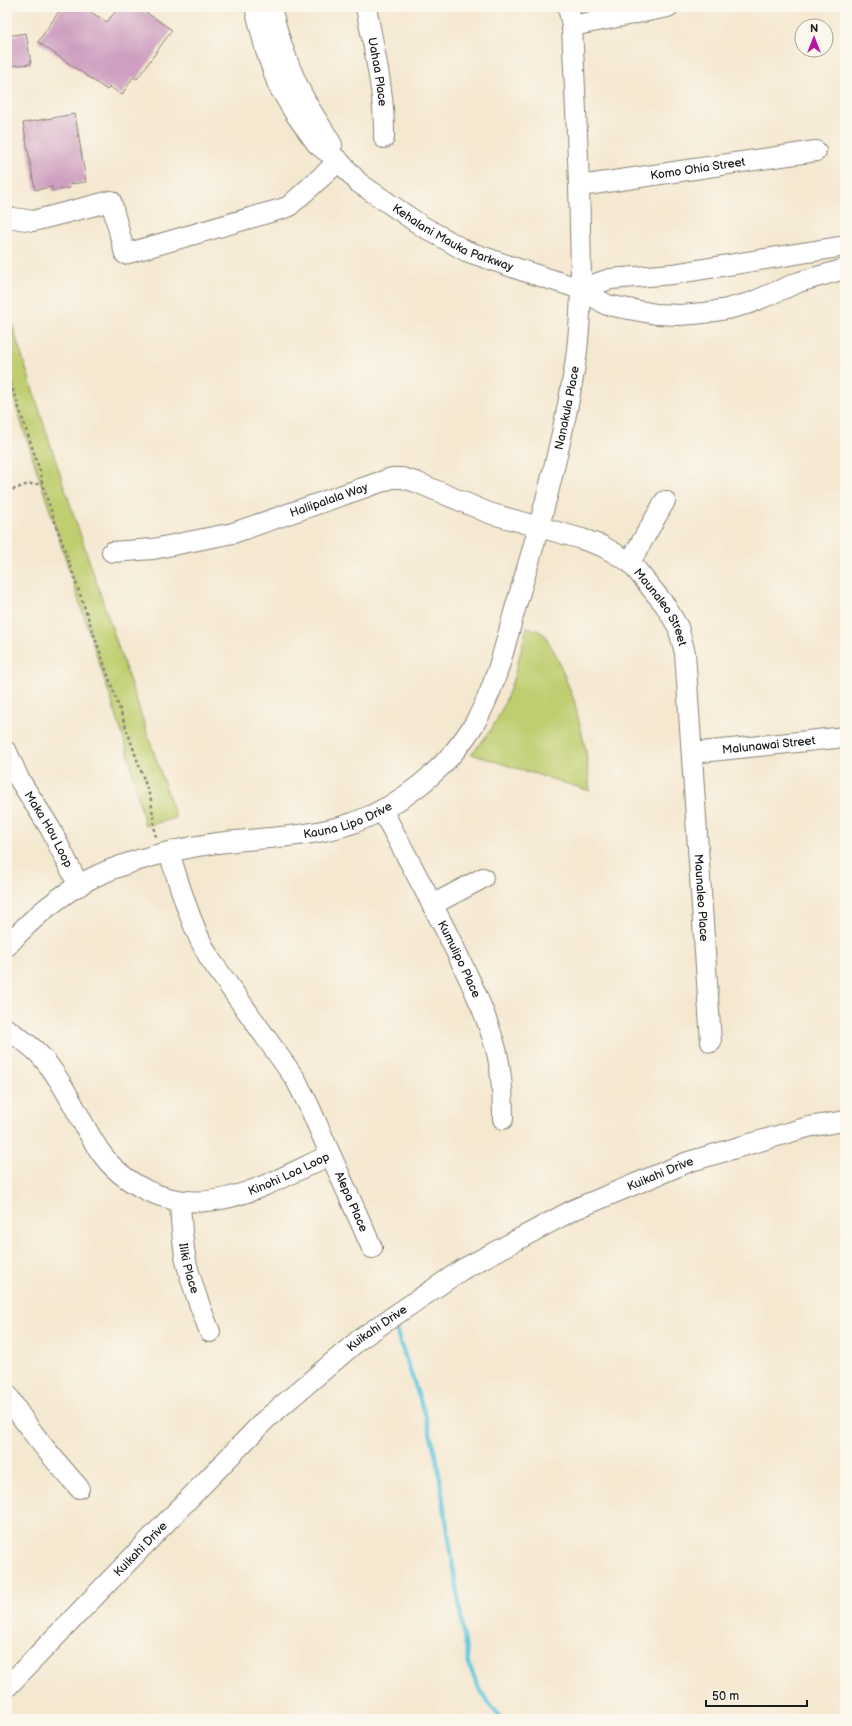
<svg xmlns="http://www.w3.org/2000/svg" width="852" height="1726" font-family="'Balsamiq Sans',sans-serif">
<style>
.green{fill:#bfce70;stroke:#6e7546}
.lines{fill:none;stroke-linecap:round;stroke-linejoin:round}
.stream{stroke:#61c7df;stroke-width:4}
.building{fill:#ce9fc0}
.minor-casing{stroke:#888276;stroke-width:22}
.path{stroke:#888276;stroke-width:2.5;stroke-dasharray:3 3;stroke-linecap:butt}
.minor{stroke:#fff;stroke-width:20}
.labels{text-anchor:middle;stroke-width:3.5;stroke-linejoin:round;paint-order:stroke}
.street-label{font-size:12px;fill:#1c1c1c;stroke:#fbf7ec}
</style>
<rect width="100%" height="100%" fill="#fbf7ec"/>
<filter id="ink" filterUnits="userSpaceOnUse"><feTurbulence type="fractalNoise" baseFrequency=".025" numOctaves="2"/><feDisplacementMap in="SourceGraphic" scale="8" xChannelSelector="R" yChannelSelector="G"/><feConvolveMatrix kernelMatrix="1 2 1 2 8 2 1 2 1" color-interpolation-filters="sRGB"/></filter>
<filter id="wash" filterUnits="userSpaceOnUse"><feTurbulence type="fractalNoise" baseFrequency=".012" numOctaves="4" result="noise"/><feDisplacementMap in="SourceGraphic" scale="16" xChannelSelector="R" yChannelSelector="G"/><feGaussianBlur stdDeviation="0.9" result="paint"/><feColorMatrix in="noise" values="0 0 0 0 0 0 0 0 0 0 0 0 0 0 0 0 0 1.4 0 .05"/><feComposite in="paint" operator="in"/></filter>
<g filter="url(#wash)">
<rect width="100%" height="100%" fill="#f5e8d1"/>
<g class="green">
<polygon points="7,310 63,483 176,818 145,826 127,749 7,378"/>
<path d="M527,627L537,630L545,635L557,657L574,700L586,751L590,791L471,754C477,747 484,740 489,732C510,701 518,662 527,627Z"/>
</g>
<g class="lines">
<polyline class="stream" points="396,1330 426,1417 437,1461 468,1662 480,1691 501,1719"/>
</g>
<g id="blocks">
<g class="building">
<polygon points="62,7 82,7 107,22 119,7 138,7 172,30 137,79 133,77 122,95 110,87 107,90 38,42"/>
<polygon points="26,33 31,64 7,66 7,36"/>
<polygon points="75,114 86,182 70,184 70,188 52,191 52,187 35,190 23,123"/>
</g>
</g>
</g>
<g filter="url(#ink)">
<use href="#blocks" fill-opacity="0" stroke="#888276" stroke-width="1"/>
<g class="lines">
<g class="minor-casing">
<g id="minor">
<path id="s1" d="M255,7L266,51L278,85L296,115L317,144L339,161L359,183L422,226L466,251L524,271L581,289L607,305L656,314L680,315L704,313L727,309L750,303L799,282L845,269"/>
<path d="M271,7C279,40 290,72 306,102C314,117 324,130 332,145"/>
<path id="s2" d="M366,7C374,50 385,94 384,138"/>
<polyline points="572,26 668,7"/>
<path id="s3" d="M580,186L816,151"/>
<polyline points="7,217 33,221 111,201 125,254 288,207 339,161"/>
<polyline points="581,289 610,279 673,274 845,246"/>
<path id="s4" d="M112,552L153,549L233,533L392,478H402L416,482L489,513L582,539L602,546L630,562L665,605L678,627L685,653L711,1042"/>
<polyline points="630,562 665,501"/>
<path id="s5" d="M7,752L19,779L50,828L79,886"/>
<path id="s6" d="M692,753L845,737"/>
<path id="s7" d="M382,810C404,851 426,892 447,933C466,972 486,1011 497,1053C502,1075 503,1097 503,1119"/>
<path id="s8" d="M169,853C181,889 191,926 210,959L296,1080L309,1106L372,1248"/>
<polyline points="432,905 483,878"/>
<path id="s9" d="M7,946C31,919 58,896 90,879C129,859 191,845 235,841C275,837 315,836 353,823C402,805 445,770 473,726C496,689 505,644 517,602C536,540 553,478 566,414C571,390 576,365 578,340C582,302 581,265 580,227C579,160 575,93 572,26L568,7"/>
<path id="s10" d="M7,1029C18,1037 29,1044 38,1053C65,1081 78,1119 99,1150C111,1168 129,1182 148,1191C212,1221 272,1181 330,1155"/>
<path id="s11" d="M180,1201C181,1222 182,1244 187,1265C193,1288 201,1310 210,1332"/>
<path d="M7,1394C27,1429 53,1458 79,1488"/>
<path id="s12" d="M7,1687L265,1420L360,1339L463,1269L573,1210L688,1162L808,1127L845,1121"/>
</g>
</g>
<g class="path">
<polyline points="7,372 41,474 42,484 151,800 156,839"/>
<polyline points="7,492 28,484 42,484"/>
</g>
<use href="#minor" class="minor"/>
</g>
</g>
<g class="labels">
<g class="street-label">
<text dy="4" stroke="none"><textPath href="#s2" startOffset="66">Uahaa Place</textPath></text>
<text dy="4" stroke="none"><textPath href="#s3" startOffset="119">Komo Ohia Street</textPath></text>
<text dy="4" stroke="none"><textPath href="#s1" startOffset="319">Kehalani Mauka Parkway</textPath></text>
<text dy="4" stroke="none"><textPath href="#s9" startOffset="867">Nanakula Place</textPath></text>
<text dy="4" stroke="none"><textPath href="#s4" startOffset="224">Haliipalala Way</textPath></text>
<text dy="4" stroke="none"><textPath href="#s4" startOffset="600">Maunaleo Street</textPath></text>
<text dy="4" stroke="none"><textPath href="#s6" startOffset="77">Malunawai Street</textPath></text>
<text dy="4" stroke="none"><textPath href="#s9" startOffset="373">Kauna Lipo Drive</textPath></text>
<text dy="4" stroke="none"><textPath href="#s5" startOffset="88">Maka Hou Loop</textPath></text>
<text dy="4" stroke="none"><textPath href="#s4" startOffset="898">Maunaleo Place</textPath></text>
<text dy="4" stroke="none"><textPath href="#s7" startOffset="168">Kumulipo Place</textPath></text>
<text dy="4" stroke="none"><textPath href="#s10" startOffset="366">Kinohi Loa Loop</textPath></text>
<text dy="4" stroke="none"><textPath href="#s12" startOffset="840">Kuikahi Drive</textPath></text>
<text dy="4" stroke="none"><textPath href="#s8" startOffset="396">Alepa Place</textPath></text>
<text dy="4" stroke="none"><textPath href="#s11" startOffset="68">Iliki Place</textPath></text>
<text dy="4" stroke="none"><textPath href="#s12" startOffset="516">Kuikahi Drive</textPath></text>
<text dy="4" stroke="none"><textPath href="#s12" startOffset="192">Kuikahi Drive</textPath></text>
</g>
</g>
<rect width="852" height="1726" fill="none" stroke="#fbf7ec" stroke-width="24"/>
<g transform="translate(814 38)"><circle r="19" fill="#fbf7ec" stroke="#a29f99"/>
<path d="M0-3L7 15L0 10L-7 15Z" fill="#b5179e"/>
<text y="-6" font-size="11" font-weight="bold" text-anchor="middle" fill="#1c1c1c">N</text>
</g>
<path d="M706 1700v6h101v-6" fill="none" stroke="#1c1c1c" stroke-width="2"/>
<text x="712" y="1700" font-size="12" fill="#1c1c1c" stroke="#fbf7ec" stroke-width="3" paint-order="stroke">50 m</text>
</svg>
